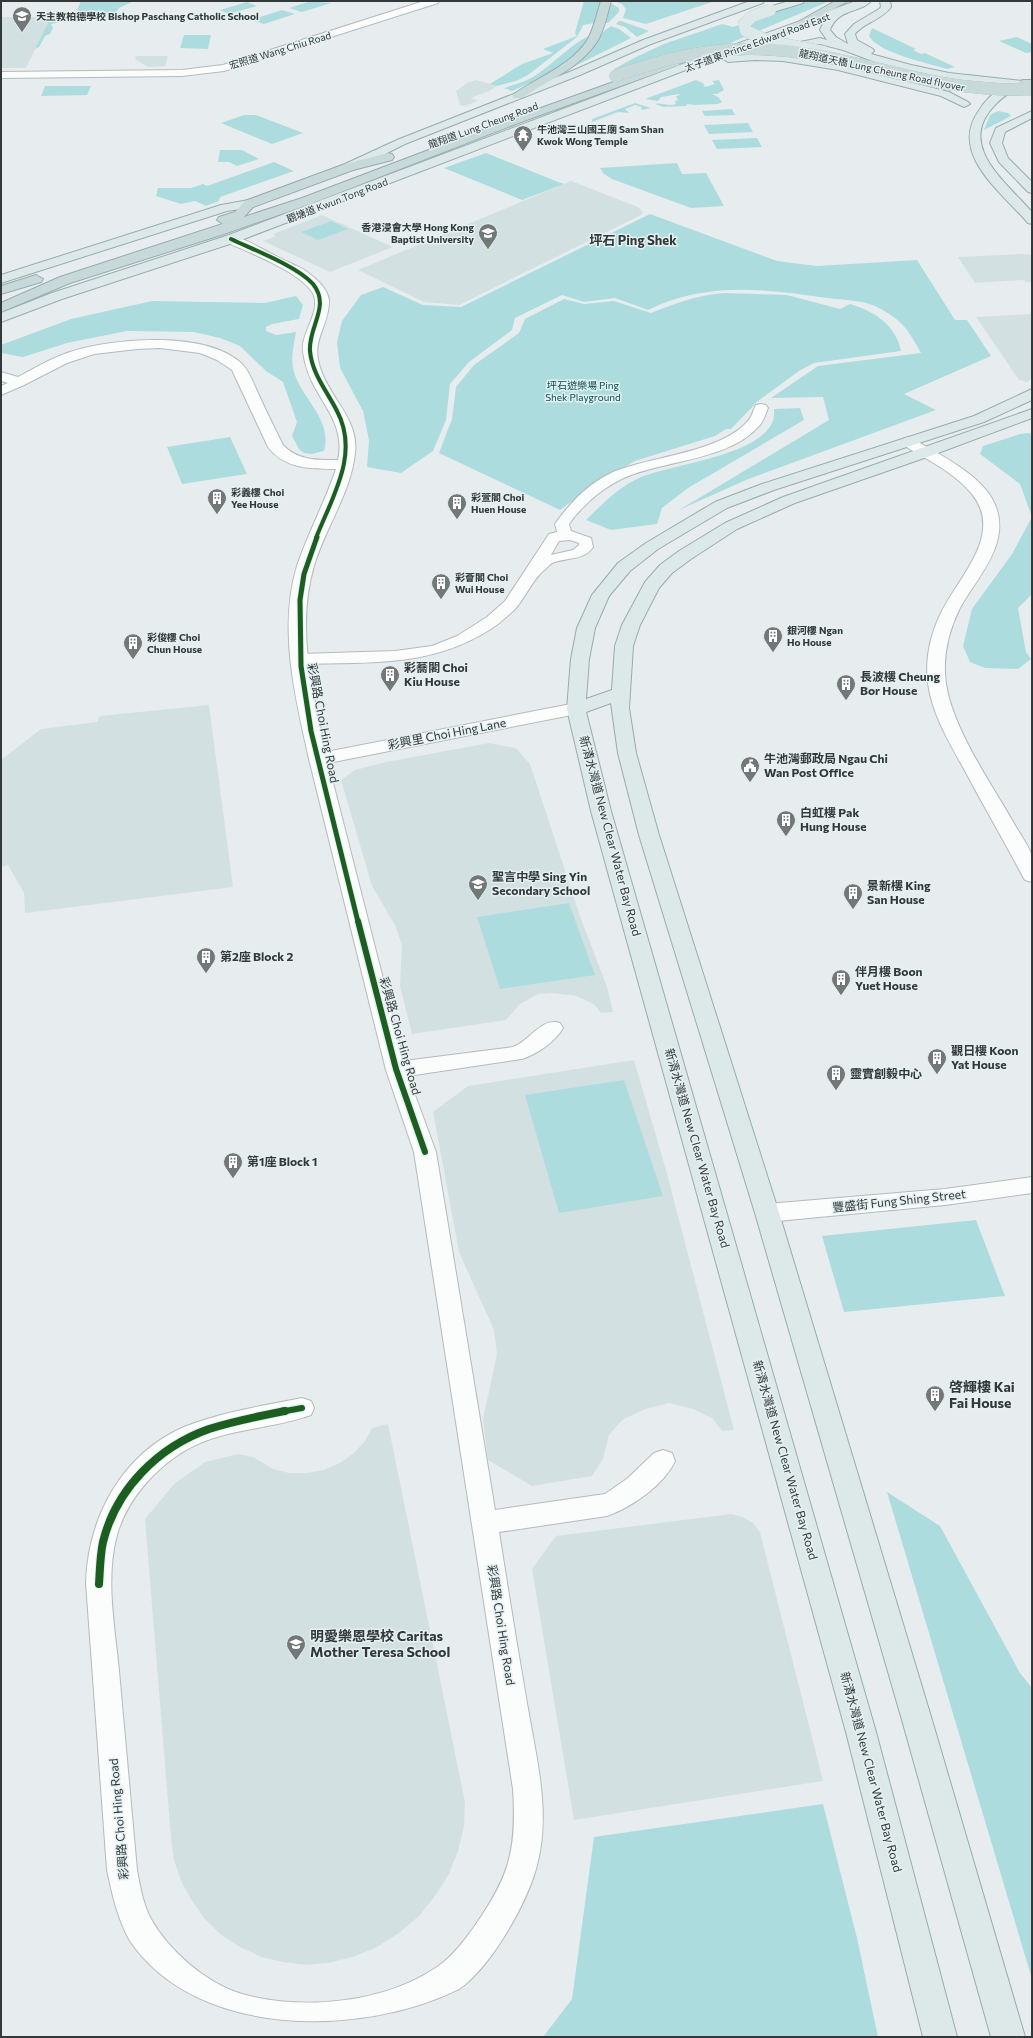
<svg xmlns="http://www.w3.org/2000/svg" width="1033" height="2038" font-family="Commissioner,'Noto Sans TC',sans-serif">
<style>
.built{fill:#d3e0e1}
.green{fill:#addcdf}
.lines{fill:none;stroke-linecap:round;stroke-linejoin:round}
.street-casing{stroke:#b5baba;stroke-width:2}
.secondary-casing{stroke:#b5baba;stroke-width:2}
.primary-casing{stroke:#97acae;stroke-width:2}
.highway-casing{stroke:#97acae;stroke-width:2}
.street{fill:#fbfcfc;fill-rule:evenodd}
.secondary{fill:#fbfcfc;fill-rule:evenodd}
.primary{fill:#dde8e8;fill-rule:evenodd}
.highway{fill:#c8d9da;fill-rule:evenodd}
.primary-bridge-casing{stroke:#97acae;stroke-width:12;stroke-linecap:butt}
.highway-bridge-casing{stroke:#97acae;stroke-width:12;stroke-linecap:butt}
.primary-bridge{stroke:#dde8e8;stroke-width:12}
.highway-bridge{stroke:#c8d9da;stroke-width:12}
.cycleway-far3-casing{stroke:#e4f0f1;stroke-width:5.5}
.cycleway-far2-casing{stroke:#e4f0f1;stroke-width:7}
.cycleway-far1-casing{stroke:#e4f0f1;stroke-width:9}
.cycleway-casing{stroke:#e4f0f1;stroke-width:10}
.cycleway-far3{stroke:#1b5e20;stroke-width:4}
.cycleway-far2{stroke:#1b5e20;stroke-width:5}
.cycleway-far1{stroke:#1b5e20;stroke-width:6}
.cycleway{stroke:#1b5e20;stroke-width:8}
.labels{text-anchor:middle;stroke-width:3;stroke-linejoin:round;paint-order:stroke}
.far-poi-label{font-size:10px;font-weight:bold;fill:#333838;stroke:#e4f0f1;text-anchor:start}
.far-street-label{font-size:10px;fill:#333838;stroke:#e4f0f1}
.far-park-label{font-size:10px;fill:#034c4f;stroke:#e4f0f1}
.poi-label{font-size:12px;font-weight:bold;fill:#333838;stroke:#e4f0f1;text-anchor:start}
.street-label{font-size:12px;fill:#333838;stroke:#e4f0f1}
.far-district-label{font-size:13px;font-weight:bold;fill:#333838;stroke:#e4f0f1}
.near-poi-label{font-size:14px;font-weight:bold;fill:#333838;stroke:#e4f0f1;text-anchor:start}
</style>
<rect width="100%" height="100%" fill="#e7edee"/>
<g class="built">
<polygon points="1,17 51,17 26,68 1,68"/>
<polygon points="136,56 168,56 165,66 148,67 135,59"/>
<polygon points="476,80 497,86 489,91 471,98 478,101 465,106 460,105 456,91 467,83"/>
<polygon points="571,181 638,207 643,212 641,215 459,305 424,302 358,270"/>
<polygon points="322,215 393,247 330,272 263,241 276,236 273,234"/>
<polygon points="1021,254 1032,255 1032,282 1026,282 1024,280 975,283 958,257"/>
<polygon points="1032,314 1032,378 1027,382 1019,380 976,317"/>
<polygon points="209,705 233,887 25,913 24,893 8,865 1,867 1,760 41,729 97,722 100,716"/>
<polygon points="489,743 516,748 530,764 580,916 607,987 613,1012 601,1013 594,1004 576,996 553,993 538,994 520,1004 506,1020 412,1034 400,986 402,945 395,925 372,886 341,780 355,770 386,762"/>
<polygon points="634,1060 666,1170 734,1430 722,1431 713,1419 693,1409 669,1403 645,1409 622,1420 609,1435 603,1459 592,1476 532,1486 488,1460 483,1419 497,1354 494,1330 459,1252 433,1112 468,1086"/>
<polygon points="388,1424 465,1802 464,1826 458,1851 449,1874 435,1896 419,1916 399,1933 377,1947 353,1957 328,1963 306,1965 283,1962 261,1957 240,1947 221,1935 205,1919 192,1901 181,1881 174,1860 171,1838 145,1519 174,1484 205,1462 238,1454 253,1457 273,1469 289,1473 307,1473 324,1470 340,1463 354,1453 365,1441 372,1428"/>
<polygon points="731,1514 743,1517 753,1523 760,1532 823,1781 574,1820 532,1569 556,1536"/>
</g>
<g class="green">
<polygon points="81,1 134,1 119,8 113,17 79,18 51,24 53,28 50,34 45,36 39,47 35,49 51,17 74,17"/>
<polygon points="311,1 331,3 302,12 289,8"/>
<path d="M584,1C597,1 608,0 619,8V12L608,23H595L583,25L577,37L528,75L516,81L497,86L490,84L522,64L553,53L543,49L577,36L575,33Z"/>
<polygon points="613,1 712,1 712,2 646,24 623,18 626,9 622,4"/>
<polygon points="806,1 830,1 723,46 620,71 614,69 636,57 664,44 722,24 733,27"/>
<polygon points="247,2 257,6 229,14 220,10"/>
<polygon points="282,10 295,14 264,24 251,20"/>
<polygon points="619,21 621,21 649,31 637,37 625,27 616,24"/>
<polygon points="611,26 619,29 631,38 563,72 587,53 604,31"/>
<path d="M872,28L916,49L913,50L921,54L925,53L955,67L947,69C928,63 878,53 869,36Z"/>
<path d="M592,34C577,64 541,78 512,91L504,88C514,85 524,82 533,77C554,64 569,45 592,34Z"/>
<polygon points="184,35 211,35 208,49 180,48"/>
<polygon points="1017,37 1032,44 1032,52 1026,53 999,41"/>
<path d="M696,80L703,83L705,87L715,84L712,81L719,80L724,90L717,94H712L718,97L722,102L718,104L694,105L687,104L686,106L663,107L655,104C662,102 668,107 676,104L675,101L678,100L676,96L680,95L679,94L661,97L658,101L645,99Z"/>
<polygon points="45,86 91,86 87,95 41,96"/>
<polygon points="635,103 651,108 641,110 642,107 635,105 625,109 629,113 618,112 592,122 592,119"/>
<polygon points="732,109 735,115 705,116 702,111"/>
<polygon points="998,111 1008,113 1011,116 984,130 990,115"/>
<polygon points="244,115 256,115 303,133 272,144 221,123"/>
<polygon points="748,123 753,132 709,134 704,125"/>
<polygon points="757,138 762,147 717,149 712,140"/>
<polygon points="220,150 242,150 259,159 237,166 229,162 218,162"/>
<polygon points="486,153 558,182 564,184 522,200 444,168"/>
<polygon points="274,162 294,171 220,197 219,201 206,206 195,201 181,204 156,196 158,188 191,188 203,184 207,186"/>
<polygon points="677,163 682,174 706,173 724,206 691,208 612,179 604,174 600,168"/>
<path d="M650,214L777,261L817,266L917,260L955,320H967L991,356L904,394L936,410L746,480L679,510L829,420L823,397L771,398L818,366L921,353C908,330 905,323 881,309C866,300 844,300 827,298C765,289 706,281 648,310L615,298L584,302L562,295L515,318L512,330L469,362L450,384L446,420L433,451L401,473L367,467L369,440L363,411L340,368L337,342L342,321L361,295L383,287L423,305L461,307Z"/>
<polygon points="331,221 348,229 318,240 301,232"/>
<path d="M725,293L787,295L840,309L850,304C874,311 896,325 901,351L814,363L799,371L758,401L731,429H726L715,436L635,461L592,486L560,510L439,453L452,419L456,387L474,365L519,333L525,319L564,299L584,304L614,301L651,313C676,303 698,295 725,293Z"/>
<path d="M296,296L303,305L299,319L272,324L266,327V331L276,335L296,332C294,345 290,358 294,372C302,399 333,420 324,451L312,454L304,453L299,449L292,436L297,422L283,382L266,371L240,346L220,338L194,332L127,331L67,343L23,357L1,353V345L71,319L152,301L265,303Z"/>
<path d="M800,408L804,420L688,488L662,508L657,524L611,530L586,520C602,504 620,486 641,477C673,464 759,456 773,421C774,418 774,413 774,409Z"/>
<polygon points="1029,433 1032,435 1032,594 1018,608 1026,652 1031,659 1018,669 985,668 970,662 963,646 972,609 1012,554 1032,517 1020,484 980,454 983,446 1020,434"/>
<polygon points="230,437 247,474 182,484 167,447"/>
<polygon points="569,903 595,975 500,989 477,917"/>
<polygon points="624,1080 663,1196 559,1213 525,1095"/>
<polygon points="976,1220 1005,1296 844,1312 822,1236"/>
<polygon points="887,1492 940,1526 1020,1673 1032,1688 1032,1979"/>
<polygon points="823,1804 857,1938 878,2037 543,2037 572,1999 594,1837"/>
</g>
<g class="lines">
<g class="street-casing">
<g id="street">
<polygon points="19,378 24,379 26,382 24,385 1,395 1,386"/>
<path d="M761,404L766,405L768,408C766,413 764,420 760,425C731,459 671,460 631,475C607,484 584,503 569,524L571,531L591,538L593,547C584,561 566,557 552,563C549,565 546,569 543,571C532,581 526,596 516,608C511,613 504,619 498,624C437,668 371,662 300,664L294,662L292,659L294,656L300,654L395,651L432,646L457,636L487,617L505,601L549,534L557,532L555,524C571,501 594,478 621,469C658,456 722,451 748,421C752,417 753,410 756,405ZM570,540L579,543V545L573,550L551,555L559,541Z"/>
<path d="M318,754L324,755L327,759L404,1061L513,1047C530,1041 541,1017 560,1023L563,1028C555,1042 537,1054 522,1059L408,1076L436,1152L495,1510L605,1494L628,1478L654,1453L663,1450L672,1453L675,1461C664,1485 632,1507 607,1516L499,1532C508,1589 517,1646 527,1703C536,1757 552,1814 536,1869C526,1905 490,1968 459,1989C360,2038 196,2038 130,1941C118,1920 112,1894 107,1870L86,1583C88,1517 122,1454 184,1427C222,1412 262,1406 302,1398L311,1401L314,1408L311,1415C269,1430 224,1428 186,1450C154,1469 127,1500 117,1535C105,1579 115,1627 119,1671C125,1737 131,1804 137,1870C140,1886 143,1904 151,1919C169,1951 207,1984 242,1994C303,2011 384,2003 437,1967C452,1957 464,1941 474,1927C509,1877 517,1851 513,1789L414,1152L386,1070L309,759L312,755Z"/>
<polygon points="1032,1177 1032,1193 945,1205 767,1222 759,1219 756,1213 759,1207 767,1204 945,1189"/>
</g>
</g>
<g class="secondary-casing">
<g id="secondary">
<polygon points="424,1 439,1 438,3 224,71 182,76 1,78 1,72 182,70 223,65"/>
<path d="M231,235C247,239 263,250 278,257C287,262 299,266 307,272C316,278 330,291 329,303C327,332 309,341 322,373C333,401 359,421 355,453C351,493 325,528 314,566C296,627 312,692 326,752L576,703L582,705L585,709L582,713L318,765L311,763L309,759C295,697 278,628 297,566C308,533 325,502 336,469C312,469 284,469 268,447L232,370L217,360L200,353L160,348L137,349L94,354L67,363L24,385L19,386L1,381V372L18,377C35,368 51,358 70,352C112,338 207,330 242,364C249,371 253,382 257,391C265,409 274,427 283,445C298,461 318,460 338,460C347,419 313,399 305,362C304,357 302,350 303,344C305,329 322,307 312,292C298,271 250,253 226,242L225,239L226,236Z"/>
<path d="M908,437L913,439C940,455 985,476 996,507C1010,545 977,577 960,608C950,628 944,650 945,672C946,719 989,780 1012,820C1017,830 1030,847 1032,857C1033,865 1032,874 1032,882L1025,880L1022,875C1003,839 983,805 964,769C949,742 932,714 928,683C925,660 930,636 940,615C957,578 1005,535 972,494C954,472 926,459 903,445L900,442L903,439Z"/>
</g>
</g>
<g class="primary-casing">
<g id="primary">
<polygon points="750,1 764,1 763,3 651,44 580,75 405,144 353,170 345,170 343,167 345,164 397,140 572,71 643,40"/>
<polygon points="789,1 804,1 803,3 770,13 765,10 766,8"/>
<path d="M856,1H871C861,13 838,8 830,30L836,37L848,44L845,34L854,24L879,9L881,7L880,1H890L891,7C882,20 865,22 855,34L857,40L873,49L874,51L871,54L911,65L949,73L1032,82V88C1018,86 1007,93 997,103C954,144 1005,181 1032,212V224L1028,223C1002,193 949,154 978,112C985,100 995,91 1007,85L949,80L883,65L843,50L820,44L809,46L807,49L823,60L949,92L968,102L970,104L964,107L941,96L838,70L783,61L755,60L728,62L723,59C730,50 790,55 803,57L797,50L800,42L820,38L827,40L820,30L825,19L725,55L236,242L62,299L1,322V313L52,293L226,236L717,51Z"/>
<polygon points="1032,111 1032,118 1005,132 1002,143 1008,158 1032,182 1032,193 1028,192 999,162 990,143 996,128"/>
<polygon points="249,200 255,204 253,207 227,211 1,283 1,275 221,205"/>
<polygon points="1032,389 1032,400 984,422 774,490 727,508 658,549 630,571 609,596 595,628 589,659 586,699 612,690 615,646 622,625 645,582 660,565 679,551 725,523 783,497 1032,409 1032,418 930,456 795,503 737,529 691,559 672,573 659,588 640,625 633,646 629,708 636,753 659,835 779,1213 932,1720 1025,2037 991,2037 902,1720 755,1213 639,835 618,753 611,703 586,712 611,811 876,1732 957,2037 923,2037 846,1732 591,811 567,709 571,659 577,628 592,595 618,563 646,543 715,502 762,484 974,416"/>
</g>
</g>
<g class="highway-casing">
<g id="highway">
<path d="M601,1H611C607,14 605,28 598,40C581,68 548,80 522,98H514L512,96L514,94C538,77 572,65 588,39C594,28 597,13 601,1Z"/>
<polygon points="835,1 848,1 800,28 796,29 791,26"/>
<polygon points="675,60 680,63 679,65 521,122 310,204 221,235 70,283 1,312 1,303 60,277 302,198 513,118"/>
<polygon points="1032,80 1032,86 1023,86 1017,83 1023,80"/>
<polygon points="388,153 392,154 394,157 392,160 353,170 253,207 243,218 223,224 217,220 219,217 235,212 245,201 345,164"/>
<polygon points="36,275 43,279 41,282 1,294 1,286"/>
</g>
</g>
<use href="#street" class="street"/>
<use href="#secondary" class="secondary"/>
<use href="#primary" class="primary"/>
<use href="#highway" class="highway"/>
<g class="primary-bridge-casing">
<polyline id="primary-bridge" points="770,10 753,16 744,24 746,31 768,41 824,52"/>
</g>
<g class="highway-bridge-casing">
<path id="highway-bridge" d="M615,76C658,61 702,49 748,49C814,48 877,71 942,83C972,88 1001,90 1032,90"/>
</g>
<use href="#primary-bridge" class="primary-bridge"/>
<use href="#highway-bridge" class="highway-bridge"/>
<g class="cycleway-far3-casing">
<path id="cycleway-far3" d="M231,239C254,250 297,266 313,284C331,306 308,327 310,351C312,374 327,391 337,411C360,454 332,497 316,538"/>
</g>
<g class="cycleway-far2-casing">
<polyline id="cycleway-far2" points="317,537 304,574 300,600 301,666 311,731 358,922"/>
</g>
<g class="cycleway-far1-casing">
<g id="cycleway-far1">
<polyline points="358,921 396,1069 425,1152"/>
<polyline points="280,1412 302,1408"/>
</g>
</g>
<g class="cycleway-casing">
<path id="cycleway" d="M99,1584C100,1570 100,1556 103,1542C116,1489 158,1447 209,1429C234,1421 260,1416 285,1411"/>
</g>
<use href="#cycleway-far3" class="cycleway-far3"/>
<use href="#cycleway-far2" class="cycleway-far2"/>
<use href="#cycleway-far1" class="cycleway-far1"/>
<use href="#cycleway" class="cycleway"/>
</g>
<defs>
<g id="school-pin" transform="scale(1)"><path d="M0 17L-7.5 6A9.5 9.5 0 1 1 7.5 6Z" fill="#727778" stroke="#e4f0f1"/><path d="M0-5L7-2L0 1L-7-2ZM-4 1L0 2.5L4 1V4Q0 6-4 4Z" fill="#fff"/></g>
<g id="temple-pin" transform="scale(1)"><path d="M0 17L-7.5 6A9.5 9.5 0 1 1 7.5 6Z" fill="#727778" stroke="#e4f0f1"/><path d="M0-6L5-2H3V0L6.5 2.5H4V6H1.5V3h-3V6H-4V2.5H-6.5L-3 0V-2H-5Z" fill="#fff"/></g>
<g id="university-pin" transform="scale(1)"><path d="M0 17L-7.5 6A9.5 9.5 0 1 1 7.5 6Z" fill="#727778" stroke="#e4f0f1"/><path d="M0-5L7-2L0 1L-7-2ZM-4 1L0 2.5L4 1V4Q0 6-4 4Z" fill="#fff"/></g>
<g id="building-pin" transform="scale(1)"><path d="M0 17L-7.5 6A9.5 9.5 0 1 1 7.5 6Z" fill="#727778" stroke="#e4f0f1"/><path d="M-4-6H4V6H1V3H-1V6H-4ZM-2.5-4.3h1.7v1.8h-1.7ZM.8-4.3h1.7v1.8H.8ZM-2.5-1h1.7V.8h-1.7ZM.8-1h1.7V.8H.8Z" fill="#fff"/></g>
<g id="civic-pin" transform="scale(1)"><path d="M0 17L-7.5 6A9.5 9.5 0 1 1 7.5 6Z" fill="#727778" stroke="#e4f0f1"/><path d="M-.6-6.5H3V-4.5H.6V-3L4-1V1h2V6H-6V1h2V-1L-.6-3ZM-1.2 2.5V6h2.4V2.5Z" fill="#fff"/></g>
</defs>
<g fill-rule="evenodd">
<use href="#school-pin" x="22" y="16"/>
<use href="#temple-pin" x="523" y="135"/>
<use href="#university-pin" x="488" y="233"/>
<use href="#building-pin" x="217" y="498"/>
<use href="#building-pin" x="457" y="503"/>
<use href="#building-pin" x="441" y="583"/>
<use href="#building-pin" x="773" y="636"/>
<use href="#building-pin" x="133" y="643"/>
<use href="#building-pin" x="390" y="675"/>
<use href="#building-pin" x="846" y="684"/>
<use href="#civic-pin" x="750" y="766"/>
<use href="#building-pin" x="786" y="820"/>
<use href="#school-pin" x="478" y="884"/>
<use href="#building-pin" x="853" y="893"/>
<use href="#building-pin" x="206" y="957"/>
<use href="#building-pin" x="841" y="979"/>
<use href="#building-pin" x="937" y="1058"/>
<use href="#building-pin" x="836" y="1074"/>
<use href="#building-pin" x="233" y="1162"/>
<use href="#building-pin" x="935" y="1395"/>
<use href="#school-pin" x="296" y="1644"/>
</g>
<g class="labels">
<g class="far-poi-label">
<text x="36" y="20">天主教柏德學校 Bishop Paschang Catholic School</text>
<text x="537" y="133">牛池灣三山國王廟 Sam Shan<tspan x="537" dy="12">Kwok Wong Temple</tspan></text>
<text x="474" y="231" text-anchor="end">香港浸會大學 Hong Kong<tspan x="474" dy="12">Baptist University</tspan></text>
<text x="231" y="496">彩義樓 Choi<tspan x="231" dy="12">Yee House</tspan></text>
<text x="471" y="501">彩萱閣 Choi<tspan x="471" dy="12">Huen House</tspan></text>
<text x="455" y="581">彩薈閣 Choi<tspan x="455" dy="12">Wui House</tspan></text>
<text x="787" y="634">銀河樓 Ngan<tspan x="787" dy="12">Ho House</tspan></text>
<text x="147" y="641">彩俊樓 Choi<tspan x="147" dy="12">Chun House</tspan></text>
</g>
<g class="far-street-label">
<text transform="translate(757 42) rotate(-20)" y="4">太子道東 Prince Edward Road East</text>
<text transform="translate(280 50) rotate(-17)" y="4">宏照道 Wang Chiu Road</text>
<text transform="translate(882 70) rotate(12)" y="4">龍翔道天橋 Lung Cheung Road flyover</text>
<text transform="translate(483 125) rotate(-20)" y="4">龍翔道 Lung Cheung Road</text>
<text transform="translate(337 200) rotate(-21)" y="4">觀塘道 Kwun Tong Road</text>
</g>
<g class="far-park-label">
<text x="583" y="389">坪石遊樂場 Ping<tspan x="583" dy="12">Shek Playground</tspan></text>
</g>
<g class="poi-label">
<text x="404" y="672">彩蕎閣 Choi<tspan x="404" dy="14">Kiu House</tspan></text>
<text x="860" y="681">長波樓 Cheung<tspan x="860" dy="14">Bor House</tspan></text>
<text x="764" y="763">牛池灣郵政局 Ngau Chi<tspan x="764" dy="14">Wan Post Office</tspan></text>
<text x="800" y="817">白虹樓 Pak<tspan x="800" dy="14">Hung House</tspan></text>
<text x="492" y="881">聖言中學 Sing Yin<tspan x="492" dy="14">Secondary School</tspan></text>
<text x="867" y="890">景新樓 King<tspan x="867" dy="14">San House</tspan></text>
<text x="220" y="961">第2座 Block 2</text>
<text x="855" y="976">伴月樓 Boon<tspan x="855" dy="14">Yuet House</tspan></text>
<text x="951" y="1055">觀日樓 Koon<tspan x="951" dy="14">Yat House</tspan></text>
<text x="850" y="1078">靈實創毅中心</text>
<text x="247" y="1166">第1座 Block 1</text>
</g>
<g class="street-label">
<text transform="translate(323 723) rotate(79)" y="4">彩興路 Choi Hing Road</text>
<text transform="translate(447 734) rotate(-11)" y="4">彩興里 Choi Hing Lane</text>
<text transform="translate(610 836) rotate(75)" y="4">新清水灣道 New Clear Water Bay Road</text>
<text transform="translate(400 1036) rotate(74)" y="4">彩興路 Choi Hing Road</text>
<text transform="translate(697 1148) rotate(74)" y="4">新清水灣道 New Clear Water Bay Road</text>
<text transform="translate(899 1201) rotate(-6)" y="4">豐盛街 Fung Shing Street</text>
<text transform="translate(785 1460) rotate(74)" y="4">新清水灣道 New Clear Water Bay Road</text>
<text transform="translate(501 1625) rotate(81)" y="4">彩興路 Choi Hing Road</text>
<text transform="translate(871 1772) rotate(75)" y="4">新清水灣道 New Clear Water Bay Road</text>
<text transform="translate(119 1819) rotate(-95)" y="4">彩興路 Choi Hing Road</text>
</g>
<g class="far-district-label">
<text x="633" y="245">坪石 Ping Shek</text>
</g>
<g class="near-poi-label">
<text x="949" y="1392">啓輝樓 Kai<tspan x="949" dy="16">Fai House</tspan></text>
<text x="310" y="1641">明愛樂恩學校 Caritas<tspan x="310" dy="16">Mother Teresa School</tspan></text>
</g>
</g>
<rect width="1033" height="2038" fill="none" stroke="#333838" stroke-width="4"/>
</svg>
